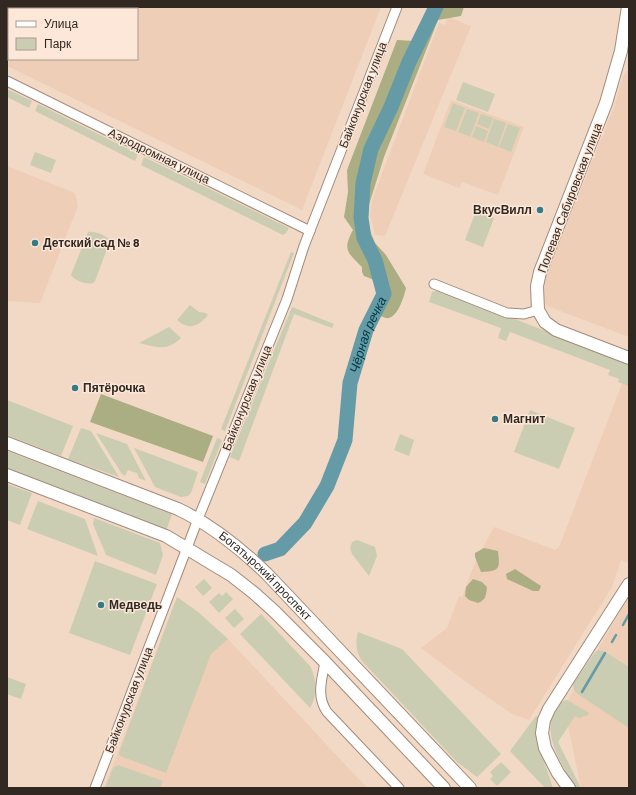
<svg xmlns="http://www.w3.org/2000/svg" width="636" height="795" font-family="Barlow,sans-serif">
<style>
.built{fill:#eeceb6;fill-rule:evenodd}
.green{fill:#cacdb1}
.forest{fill:#aaae82}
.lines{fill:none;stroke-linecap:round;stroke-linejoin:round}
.stream{stroke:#649ba7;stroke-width:2.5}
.river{stroke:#649ba7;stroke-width:15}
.street-casing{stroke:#a28a79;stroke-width:11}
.secondary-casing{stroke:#a28a79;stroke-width:14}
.street{stroke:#fff;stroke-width:9}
.secondary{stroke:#fff;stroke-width:12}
.poi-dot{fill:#347b86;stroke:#fce7d8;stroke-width:1.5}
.labels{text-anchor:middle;stroke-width:3;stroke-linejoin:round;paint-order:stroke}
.street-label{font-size:12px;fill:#312821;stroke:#fce7d8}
.poi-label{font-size:12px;font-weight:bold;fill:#312821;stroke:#fce7d8;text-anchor:start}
.water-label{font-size:13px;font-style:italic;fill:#013842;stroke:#fce7d8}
</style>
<rect width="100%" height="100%" fill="#f2d9c6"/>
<g class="built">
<path d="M7,7H381L302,210L7,66ZM9,9H137V59H9Z"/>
<polygon points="448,17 471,26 385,236 375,235 370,215 372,200 439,23 445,25"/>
<polygon points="629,68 629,337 547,306 544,299 546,275 614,107 623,76"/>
<polygon points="451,100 524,127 498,195 462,182 459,188 423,174"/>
<polygon points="7,166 75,193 78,206 40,303 7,301"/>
<polygon points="625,376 629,377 629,564 621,560 612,587 529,720 512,714 470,685 421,648 447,628 459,596 462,597 476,560 494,527 555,550 559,547"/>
<polygon points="177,597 198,612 228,639 367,788 104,788"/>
<polygon points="629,597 629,788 581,788 564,706"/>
</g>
<g class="green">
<polygon points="463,82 495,94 488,112 456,100"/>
<polygon points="7,89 32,101 29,108 7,97"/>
<polygon points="453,103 465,108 456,131 444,127"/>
<polygon points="38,104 138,154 135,161 35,111"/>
<polygon points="467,109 479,113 470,137 458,132"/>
<polygon points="481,114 493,118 489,129 477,124"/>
<polygon points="494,119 506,123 498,147 486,142"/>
<polygon points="508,124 520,128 511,152 499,147"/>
<polygon points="476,126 488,131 484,142 472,137"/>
<polygon points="35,152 56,160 51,173 30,165"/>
<polygon points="144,157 289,228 286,233 283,235 141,165"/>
<polygon points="476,211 494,218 483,247 465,240"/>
<path d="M88,232C95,231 106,235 110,241L95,281L93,283C87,285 75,281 71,275Z"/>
<polygon points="291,252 294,253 225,431 221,429"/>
<polygon points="441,290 629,364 629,386 618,382 619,379 608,375 610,370 510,332 506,341 498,338 501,328 429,302 432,292"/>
<path d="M190,305L199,312L206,313L208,315C199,326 189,331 177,320Z"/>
<polygon points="292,307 334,324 332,328 294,314 239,461 230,457"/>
<path d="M169,327L181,338C166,352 157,347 139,343Z"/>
<polygon points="7,400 73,426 61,456 7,435"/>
<polygon points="530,410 575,428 559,469 514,452"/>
<polygon points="81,428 91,431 119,477 68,459"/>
<polygon points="96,433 127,444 146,481 139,478 137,473 128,470 125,476 122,474"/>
<polygon points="400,434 414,440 409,456 394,450"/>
<polygon points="217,438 222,440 205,484 200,482"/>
<polygon points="134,448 198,472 191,493 188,496 181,497 155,487"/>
<polygon points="7,451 172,514 166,531 7,469"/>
<polygon points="7,484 32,493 20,525 7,520"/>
<polygon points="38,501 85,519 98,556 27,529"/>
<polygon points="94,518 160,543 163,555 156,575 106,555 93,524"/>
<polygon points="357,540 375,547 377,556 369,576 352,554 350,548 352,542"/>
<polygon points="95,561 157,584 130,655 69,633"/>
<polygon points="204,579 212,588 203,596 195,587"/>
<polygon points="226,592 233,599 219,613 209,602 219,593 222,596"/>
<polygon points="177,597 198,612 228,639 211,654 166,773 120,756 119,753"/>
<polygon points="235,609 244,619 234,628 225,618"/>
<path d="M261,614L310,666C317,679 318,696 310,708L240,634Z"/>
<path d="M358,632L402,649L501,754L477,777L457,762L362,661C356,651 355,643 358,632Z"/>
<polygon points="599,650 605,652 629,667 629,728 578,694 574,690 573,684 595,652"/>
<polygon points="7,677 26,684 21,699 7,694"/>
<path d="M567,700L589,713L588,715L579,718L575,716L558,742L581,788H575C564,766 542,738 554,712C557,706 561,701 567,700Z"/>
<polygon points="536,716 538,717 536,729 537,740 553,788 545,788 510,751"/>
<polygon points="501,762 511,772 497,786 490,779 493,776 490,772"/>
<polygon points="118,765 163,781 160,788 105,788 113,768"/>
</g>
<g class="forest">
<path d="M429,7H464L461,16L438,20L384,157L367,211L368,226L375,243L386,255L406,288C404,297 396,324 383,317C380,316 377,313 375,311V306L381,293L374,280L364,276L362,272V267C348,253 342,250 353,230L344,217L348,192L347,170L397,40L415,41Z"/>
<polygon points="101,394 213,436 203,462 90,422"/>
<path d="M484,548L498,551C500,569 500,571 481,572L475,557V553Z"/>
<polygon points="515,569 541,586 539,591 533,591 507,579 506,574"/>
<path d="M473,579L482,582L487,587C486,595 486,600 478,603L469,600L465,596L466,587Z"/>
</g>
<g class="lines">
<g class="stream">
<polyline points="623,625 629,614"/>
<polyline points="612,642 616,635"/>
<polyline points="582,692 605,653"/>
</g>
<path class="river" id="s1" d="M265,554L280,549L305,523L327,486L345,440L350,383L366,330L384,294L375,260L364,238L361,218L363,183L371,149L391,107L409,62L436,7"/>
<g class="street-casing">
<g id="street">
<polyline points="7,81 310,231"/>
<polyline points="434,284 507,313 524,314 538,310"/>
<path d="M325,662C322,679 316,696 327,712L399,788"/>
<polyline points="95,788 198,519 287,299 304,246 397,7"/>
</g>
</g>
<g class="secondary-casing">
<g id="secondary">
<polyline points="628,7 621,51 606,103 540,272 537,286 538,310 545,322 556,330 629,358"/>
<path id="s2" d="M7,443L178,509C212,525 240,548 267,574L470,788"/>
<polyline points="7,475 166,536 231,575 254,593 275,612 325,662 444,788"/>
<polyline points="569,788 558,773 545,748 542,733 544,720 549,709 629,584"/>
</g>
</g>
<use href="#street" class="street"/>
<use href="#secondary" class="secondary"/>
</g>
<g class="poi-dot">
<circle cx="540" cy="210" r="4"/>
<circle cx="35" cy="243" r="4"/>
<circle cx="75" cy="388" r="4"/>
<circle cx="495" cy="419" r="4"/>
<circle cx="101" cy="605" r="4"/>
</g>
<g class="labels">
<g class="street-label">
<text transform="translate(363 95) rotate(-69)" y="4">Байконурская улица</text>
<text transform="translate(159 156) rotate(26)" y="4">Аэродромная улица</text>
<text transform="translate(570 198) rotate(-69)" y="4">Полевая Сабировская улица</text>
<text transform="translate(247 398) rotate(-68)" y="4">Байконурская улица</text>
<text dy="4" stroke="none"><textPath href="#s2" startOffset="294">Богатырский проспект</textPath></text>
<text transform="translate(129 700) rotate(-69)" y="4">Байконурская улица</text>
</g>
<g class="poi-label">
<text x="532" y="214" text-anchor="end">ВкусВилл</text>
<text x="43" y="247">Детский сад № 8</text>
<text x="83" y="392">Пятёрочка</text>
<text x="503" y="423">Магнит</text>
<text x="109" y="609">Медведь</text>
</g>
<g class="water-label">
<text dy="5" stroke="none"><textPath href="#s1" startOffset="253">Чёрная речка</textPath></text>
</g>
</g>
<rect width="636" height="795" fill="none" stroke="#312821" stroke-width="16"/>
<rect x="8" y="8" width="130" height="52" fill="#fce7d8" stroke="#ab9b8f"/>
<rect x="16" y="21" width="20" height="6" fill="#ffffff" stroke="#ab9b8f"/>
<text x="44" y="28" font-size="12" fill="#312821">Улица</text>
<rect x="16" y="38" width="20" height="12" fill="#cacdb1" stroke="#ab9b8f"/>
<text x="44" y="48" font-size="12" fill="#312821">Парк</text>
</svg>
